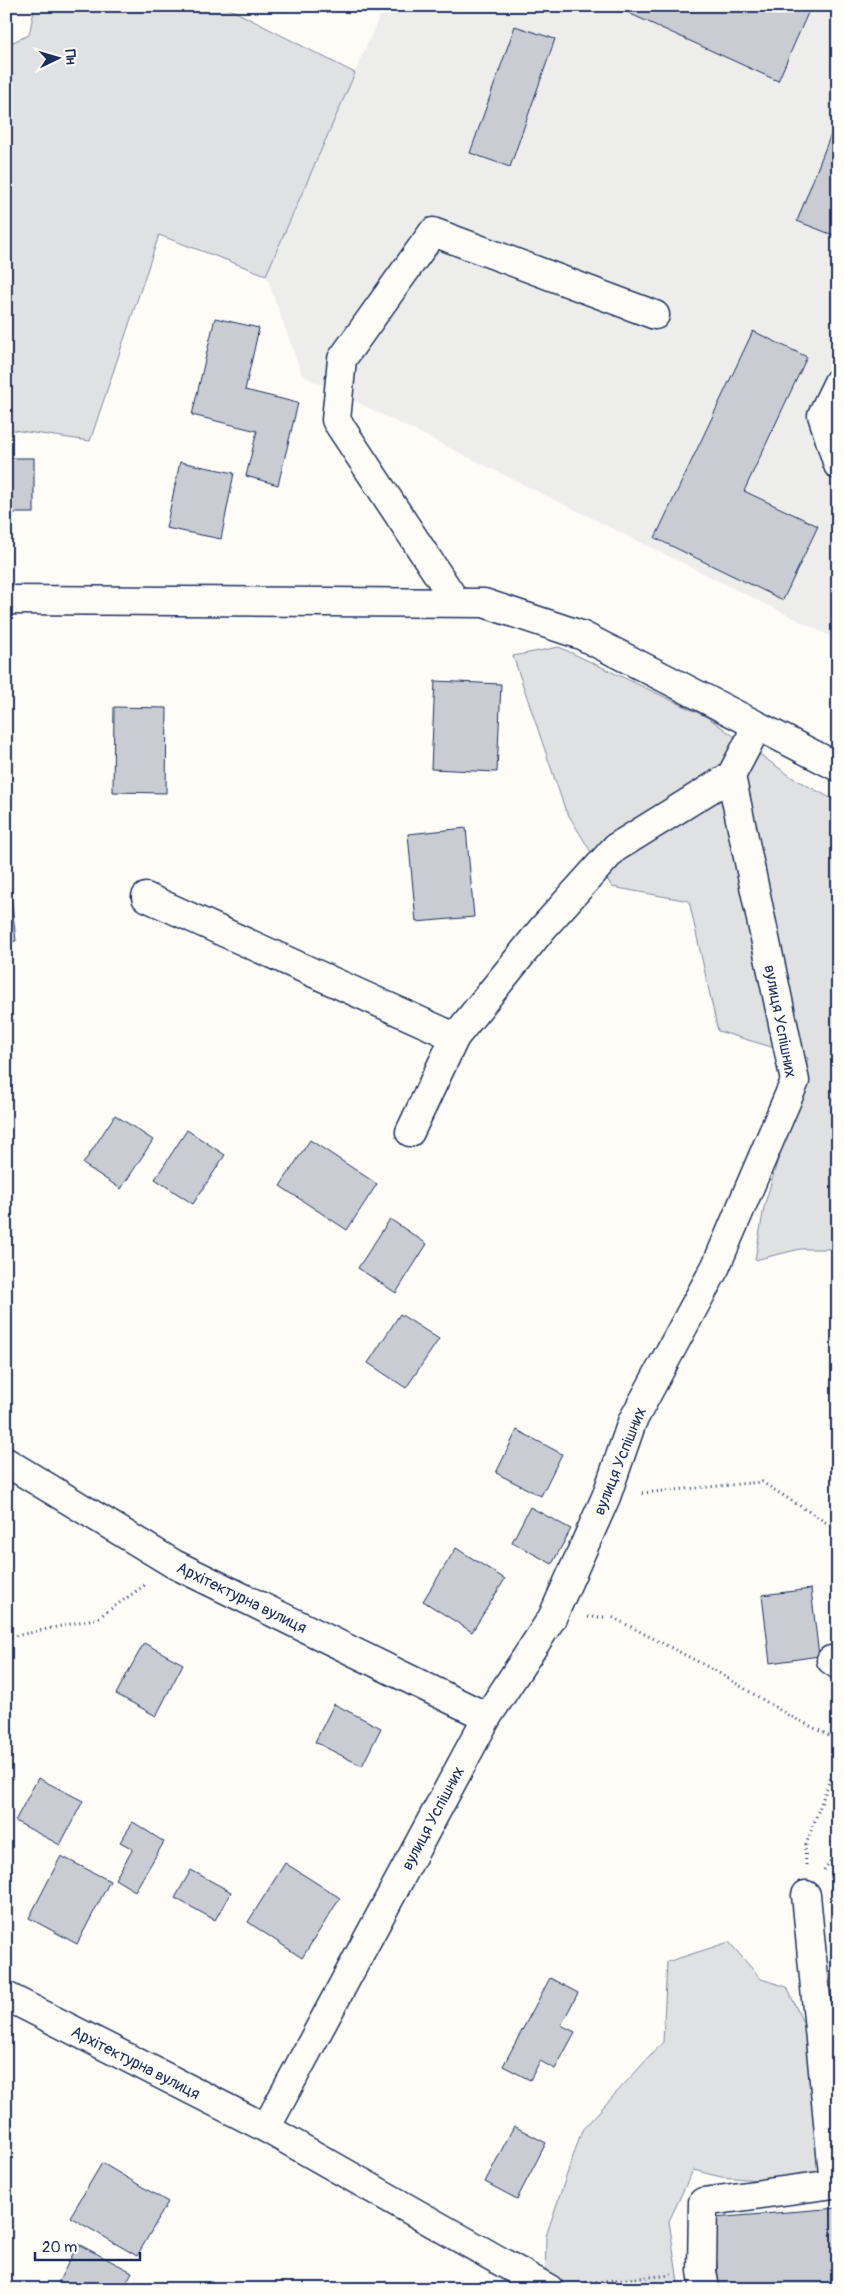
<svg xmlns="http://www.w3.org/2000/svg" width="844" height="2295" font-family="Pangolin,sans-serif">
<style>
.built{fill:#edeeec}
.green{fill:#e0e1e3;stroke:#7e88a0}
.building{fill:#c9ccd3;stroke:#1b2f5e}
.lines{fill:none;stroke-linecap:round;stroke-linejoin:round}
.minor-casing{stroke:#1b2f5e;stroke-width:31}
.path{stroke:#1b2f5e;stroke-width:3;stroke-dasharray:1 4;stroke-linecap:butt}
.minor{stroke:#fdfcf7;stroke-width:28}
.labels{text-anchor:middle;stroke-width:4.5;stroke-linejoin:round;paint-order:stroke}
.street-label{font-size:16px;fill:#1b2f5e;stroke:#fdfcf7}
</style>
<rect width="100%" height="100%" fill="#fdfcf7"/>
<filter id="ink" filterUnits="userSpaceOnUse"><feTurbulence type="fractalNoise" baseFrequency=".02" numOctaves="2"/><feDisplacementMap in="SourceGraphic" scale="10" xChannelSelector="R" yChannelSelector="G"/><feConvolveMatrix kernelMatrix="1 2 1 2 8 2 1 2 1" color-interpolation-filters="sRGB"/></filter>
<g filter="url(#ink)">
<polygon class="built" points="384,6 838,6 838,640 302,375 266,275"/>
<g class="green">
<polygon points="35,6 224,6 355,73 266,275 159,235 90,441 6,429 6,45 29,35"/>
<polygon points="559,647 707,717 793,778 838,802 838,1249 800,1249 755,1260 764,1207 808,1058 718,1031 689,901 612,887 565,809 513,656"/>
<polygon points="729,1942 761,1979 787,1987 817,2054 838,2078 838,2173 798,2183 721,2177 693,2170 669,2221 679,2289 545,2289 546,2236 582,2130 663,2042 667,1962"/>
</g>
<g class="building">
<polygon points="613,6 811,6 778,81"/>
<polygon points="515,26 555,39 510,167 470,153"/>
<polygon points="838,116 838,237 797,221"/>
<polygon points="215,318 259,328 245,390 298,403 278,485 246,476 257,431 192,415"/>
<polygon points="753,331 807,357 744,491 818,526 783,600 655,538"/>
<rect x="6" y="458" width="28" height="55"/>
<polygon points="180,462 234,473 221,539 166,528"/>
<polygon points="435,681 501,684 497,772 431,769"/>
<polygon points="114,707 167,708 166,793 113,792"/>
<polygon points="466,828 474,917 416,922 408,834"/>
<polygon points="6,896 11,896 16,941 6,942"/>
<polygon points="115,1115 153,1140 121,1189 83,1164"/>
<polygon points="187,1130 225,1155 193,1204 155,1179"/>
<polygon points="310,1140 377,1184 347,1230 280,1186"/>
<polygon points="390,1219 427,1244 396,1293 358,1268"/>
<polygon points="400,1314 439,1339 406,1388 368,1363"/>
<polygon points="517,1430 562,1454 541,1496 496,1473"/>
<polygon points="530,1507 571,1529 552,1564 512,1542"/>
<polygon points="456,1548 505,1579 472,1632 423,1601"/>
<polygon points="811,1589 819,1656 770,1663 762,1595"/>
<polygon points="144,1643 183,1664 156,1716 116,1694"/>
<polygon points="334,1704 381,1728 362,1766 315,1742"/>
<polygon points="38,1778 83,1801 60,1845 15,1821"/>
<polygon points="133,1822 164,1842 135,1891 115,1879 133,1849 120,1842"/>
<polygon points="61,1856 110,1881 77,1944 29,1918"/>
<polygon points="285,1863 340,1898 302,1958 248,1922"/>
<polygon points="191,1870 231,1892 215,1920 175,1898"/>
<polygon points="550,1978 578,1993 561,2025 575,2032 555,2069 540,2061 530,2080 503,2066"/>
<polygon points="514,2126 546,2143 517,2199 485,2182"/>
<polygon points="102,2163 168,2202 137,2256 70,2217"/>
<polygon points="838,2208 838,2284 778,2289 719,2289 713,2218"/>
<polygon points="78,2244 132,2272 123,2289 68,2289 58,2283"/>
</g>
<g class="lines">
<g class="minor-casing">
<g id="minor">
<polyline points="838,382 822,415 838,465"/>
<polyline points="6,600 484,603 581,635 838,767"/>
<polyline points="456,602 336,420 342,359 433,232 655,315"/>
<polyline points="146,897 455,1037"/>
<polyline points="410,1132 455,1037 543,928 615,848 731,776"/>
<polyline points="6,1462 174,1564 487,1717"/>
<polyline points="831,1660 838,1665"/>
<polyline points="6,1996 266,2128 549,2289"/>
<polyline points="266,2128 487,1717 552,1618 606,1497 632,1422 716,1266 795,1081 731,776 750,740 754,725"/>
<polyline points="705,2289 702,2271 703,2202 834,2184 806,1895"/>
</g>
</g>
<g class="path">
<polyline points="642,1493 762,1482 838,1530"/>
<polyline points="588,1617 612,1617 714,1670 788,1715 838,1740"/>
<polyline points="6,1638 98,1618 145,1585"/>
<polyline points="806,1865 805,1847 838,1758"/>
<polyline points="824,1870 838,1850"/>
<polyline points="581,2283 672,2275"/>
</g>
<use href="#minor" class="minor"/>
</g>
</g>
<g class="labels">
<g class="street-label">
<text transform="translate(781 1021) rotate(79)" y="6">вулиця Успішних</text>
<text transform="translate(619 1461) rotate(-68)" y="6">вулиця Успішних</text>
<text transform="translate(242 1597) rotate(26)" y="6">Архітектурна вулиця</text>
<text transform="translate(432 1818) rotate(-62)" y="6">вулиця Успішних</text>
<text transform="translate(136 2062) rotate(27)" y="6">Архітектурна вулиця</text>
</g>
</g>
<rect width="844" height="2295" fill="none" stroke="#fdfcf7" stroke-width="25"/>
<rect x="12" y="12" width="819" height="2270" fill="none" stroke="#1b2f5e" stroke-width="2" filter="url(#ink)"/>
<g transform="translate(58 58) rotate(85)" stroke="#fdfcf7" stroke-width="4" paint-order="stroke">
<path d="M0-4L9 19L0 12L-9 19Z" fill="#1b2f5e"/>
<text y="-8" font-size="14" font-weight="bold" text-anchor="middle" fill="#1b2f5e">Пн</text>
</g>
<path d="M35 2252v8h105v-8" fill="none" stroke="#1b2f5e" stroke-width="2.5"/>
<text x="42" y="2252" font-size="15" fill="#1b2f5e" stroke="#fdfcf7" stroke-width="4" paint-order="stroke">20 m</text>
</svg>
